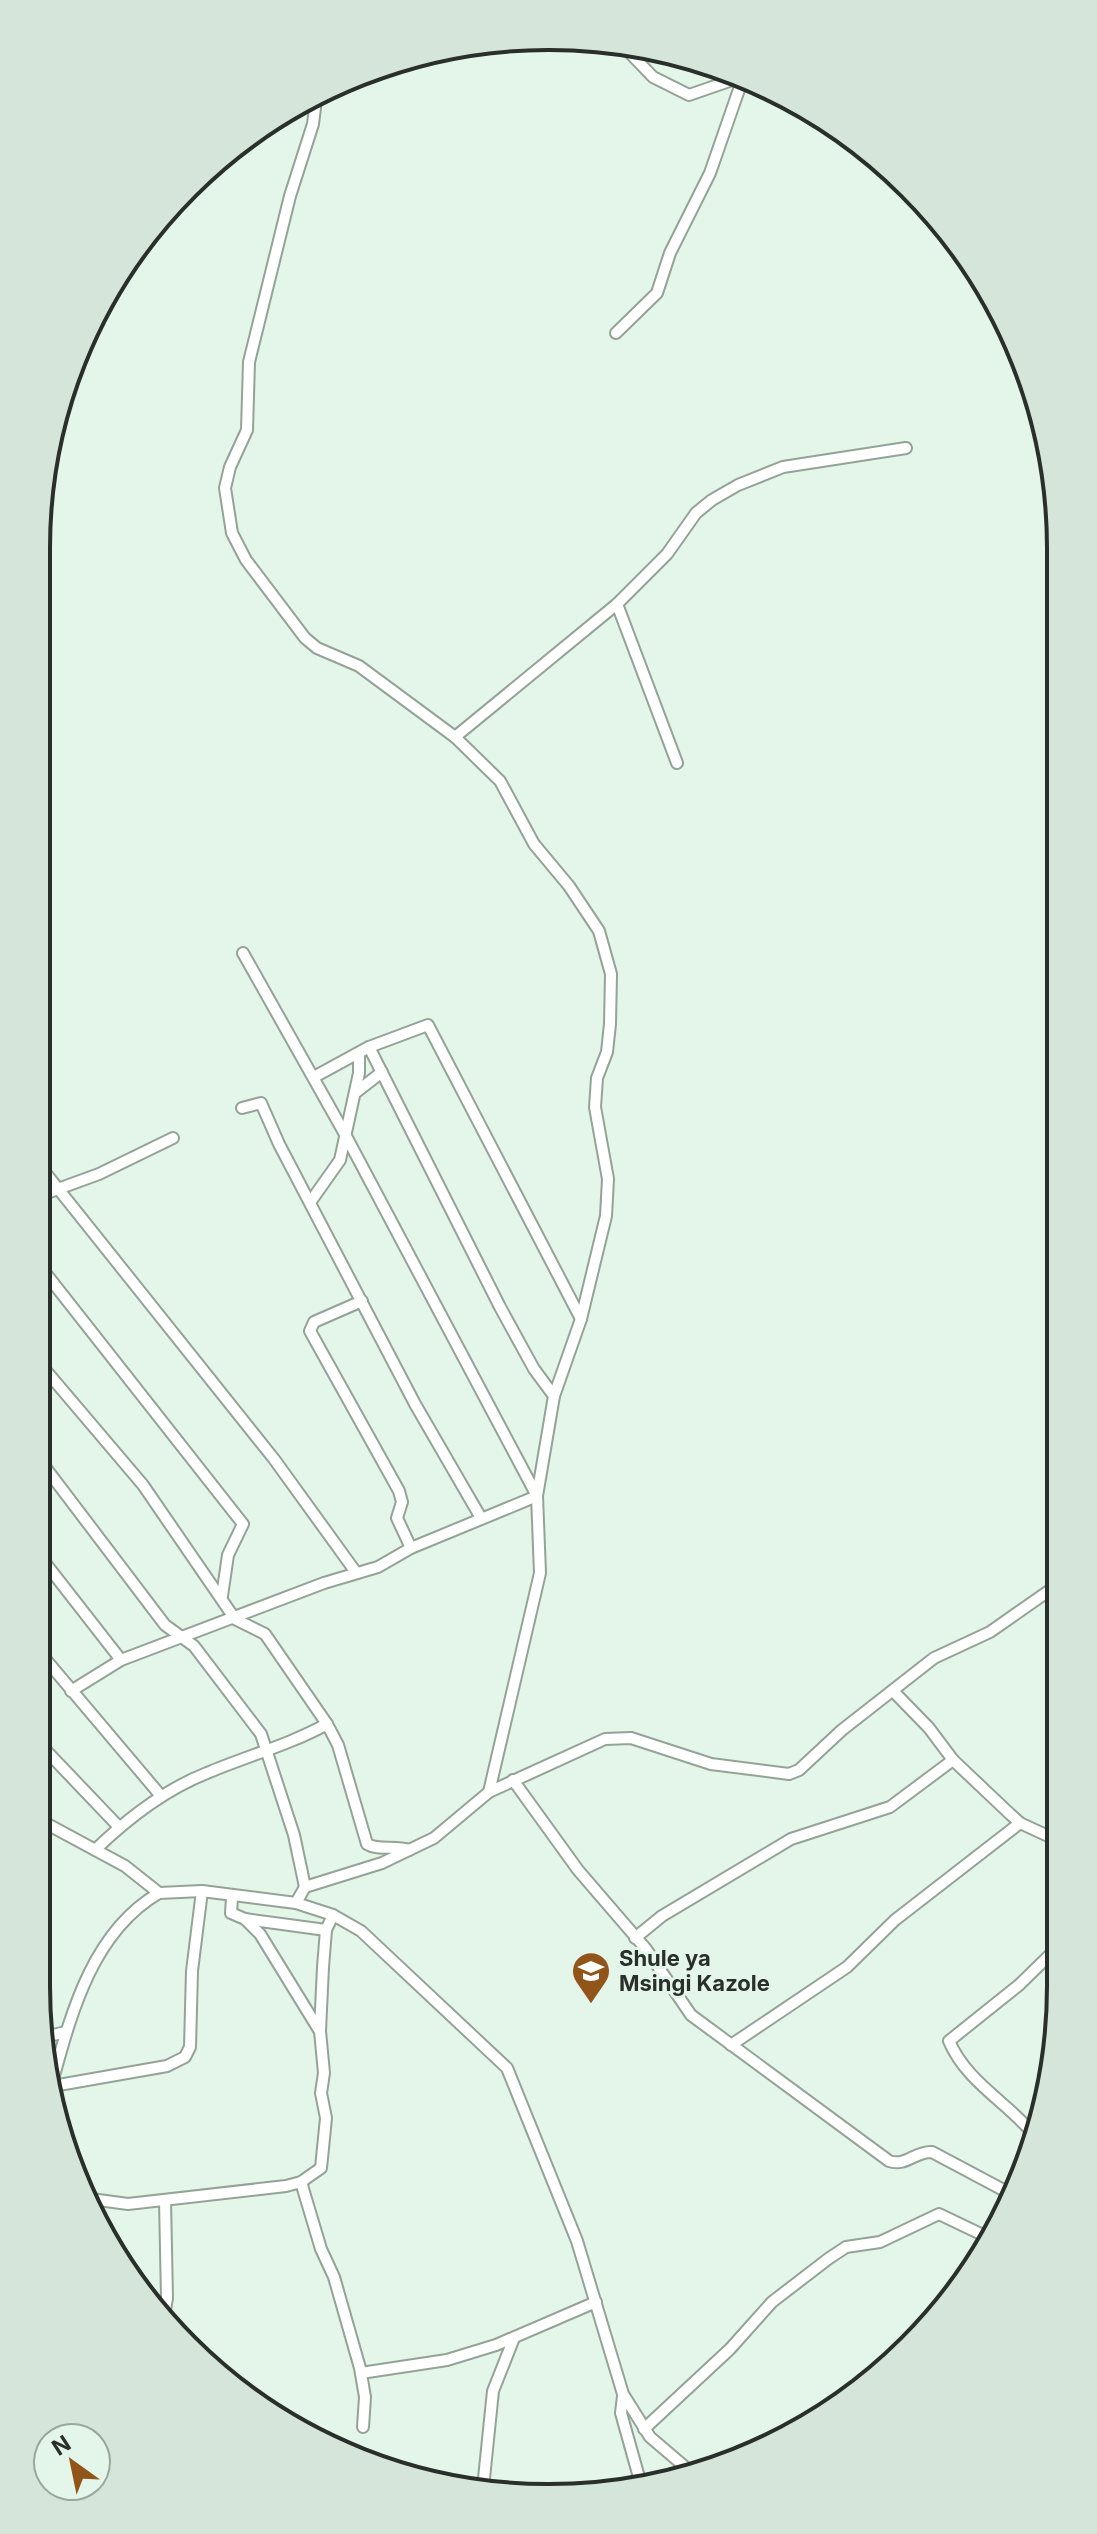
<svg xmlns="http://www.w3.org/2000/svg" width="1097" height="2534" font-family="Inter,sans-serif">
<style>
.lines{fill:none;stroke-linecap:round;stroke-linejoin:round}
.minor-casing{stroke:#94a398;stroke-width:14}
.minor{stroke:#fff;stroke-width:10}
.labels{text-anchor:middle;stroke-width:6;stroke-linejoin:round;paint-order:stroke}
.poi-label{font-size:22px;font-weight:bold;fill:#292f2b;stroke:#e4f5e9;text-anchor:start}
.rim{fill:none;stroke:#292f2b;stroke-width:4}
</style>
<rect width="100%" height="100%" fill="#e4f5e9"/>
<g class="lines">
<g class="minor-casing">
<g id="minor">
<polyline points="629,52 653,77 689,95 741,77"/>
<polyline points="720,66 723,82"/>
<polyline points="317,92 313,124 290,196 249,362 247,430 230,467 225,488 232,533 246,560 305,638 317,648 359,666 455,737 500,781 534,844 569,886 599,931 611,974 610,1024 607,1052 597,1078 595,1107 608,1179 606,1216 581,1319 554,1396 537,1496 540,1573 489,1792"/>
<polyline points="616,333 657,293 670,253 710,173 743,78"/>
<polyline points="617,604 677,763"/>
<polyline points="455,737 617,604 667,554 696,513 712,500 738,485 783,467 906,448"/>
<polyline points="369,1047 500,1307 534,1369 554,1396"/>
<polyline points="314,1077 369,1047 428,1025 581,1319"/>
<polyline points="355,1093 382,1072"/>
<polyline points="242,1108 261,1103 279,1144 415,1404 481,1518"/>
<polyline points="36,1161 274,1459 355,1571"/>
<polyline points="36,1197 99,1174 173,1138"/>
<polyline points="311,1201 340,1160 359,1073 359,1053"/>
<polyline points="36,1261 243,1524 228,1555 222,1596"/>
<polyline points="362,1301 314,1322 310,1331 399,1491 402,1502 397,1518 411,1548"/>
<path d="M36,1359L143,1485L235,1619L265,1634L327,1724L338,1745L367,1844C378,1851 396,1845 409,1850"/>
<polyline points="36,1455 165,1625 194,1646 261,1734 294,1835 305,1887"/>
<polyline points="36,1551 121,1660"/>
<polyline points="36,1648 161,1796"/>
<polyline points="71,1691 121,1660 324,1583 378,1567 411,1548 537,1496 346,1136 243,953"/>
<polyline points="894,1692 929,1728 953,1760 1010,1814 1020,1823 1061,1842"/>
<polyline points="36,1740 119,1827"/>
<path d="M513,1780L578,1870L646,1949L691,2015L889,2161C906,2167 915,2151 932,2152L1011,2194"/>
<polyline points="36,1818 125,1866 159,1893"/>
<path d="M95,1850C128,1818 164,1790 207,1773C247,1756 289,1745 327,1724"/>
<polyline points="232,1898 231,1913 245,1919 326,1930"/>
<polyline points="296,1903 305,1887 382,1863 409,1850 434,1838 489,1792 605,1739 631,1738 711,1764 789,1774 799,1770 842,1730 934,1658 990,1632 1060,1583"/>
<polyline points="245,1919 260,1934 319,2030"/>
<polyline points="635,1938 662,1916 791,1839 890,1807 953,1760"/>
<polyline points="44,2037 66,2032"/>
<polyline points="731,2045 847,1967 895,1920 1020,1823"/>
<path d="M52,2083C71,2014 92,1932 159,1893L202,1891L296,1903L333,1915L361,1931L507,2068L577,2241L623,2394L650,2437L691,2472"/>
<polyline points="53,2086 167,2066 185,2057 190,2047 192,1971 202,1891"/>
<path d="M1036,2137C1009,2103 967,2083 949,2041L1019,1985L1061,1944"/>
<polyline points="301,2182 321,2249 334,2277 360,2368 365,2397 363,2427"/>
<polyline points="91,2199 128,2204 286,2186 301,2182 321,2168 326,2118 321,2093 324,2073 320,2031 323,1967 326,1930 333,1915"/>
<polyline points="163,2322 167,2298 165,2200"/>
<polyline points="361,2373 447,2360 496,2345 596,2302"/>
<polyline points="623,2396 621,2413 642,2488"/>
<polyline points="644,2429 730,2349 772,2302 828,2259 846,2247 880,2242 939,2214 987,2237"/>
<polyline points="483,2488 493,2391 514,2338"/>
</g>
</g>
<use href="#minor" class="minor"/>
</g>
<defs>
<g id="school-pin" transform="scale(2)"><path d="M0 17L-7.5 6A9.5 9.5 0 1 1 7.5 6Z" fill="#925519" stroke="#e4f5e9"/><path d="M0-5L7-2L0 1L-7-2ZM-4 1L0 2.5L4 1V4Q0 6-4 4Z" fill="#fff"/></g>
</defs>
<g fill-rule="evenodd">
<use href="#school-pin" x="591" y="1971"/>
</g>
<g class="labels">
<g class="poi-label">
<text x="619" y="1966">Shule ya<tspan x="619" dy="25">Msingi Kazole</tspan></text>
</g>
</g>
<path d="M0 0H1097V2534H0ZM548 50H549A498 498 0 0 1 1047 548V1986A498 498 0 0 1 549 2484H548A498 498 0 0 1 50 1986V548A498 498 0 0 1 548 50Z" fill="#d5e5da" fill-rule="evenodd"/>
<path class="rim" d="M548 50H549A498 498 0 0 1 1047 548V1986A498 498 0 0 1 549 2484H548A498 498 0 0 1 50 1986V548A498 498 0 0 1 548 50Z"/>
<g transform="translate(72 2462) rotate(327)"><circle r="38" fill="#e4f5e9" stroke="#99a69d" stroke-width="2"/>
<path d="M0-6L14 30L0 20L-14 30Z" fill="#925519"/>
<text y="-12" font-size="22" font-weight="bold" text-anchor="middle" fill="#292f2b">N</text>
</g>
</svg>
